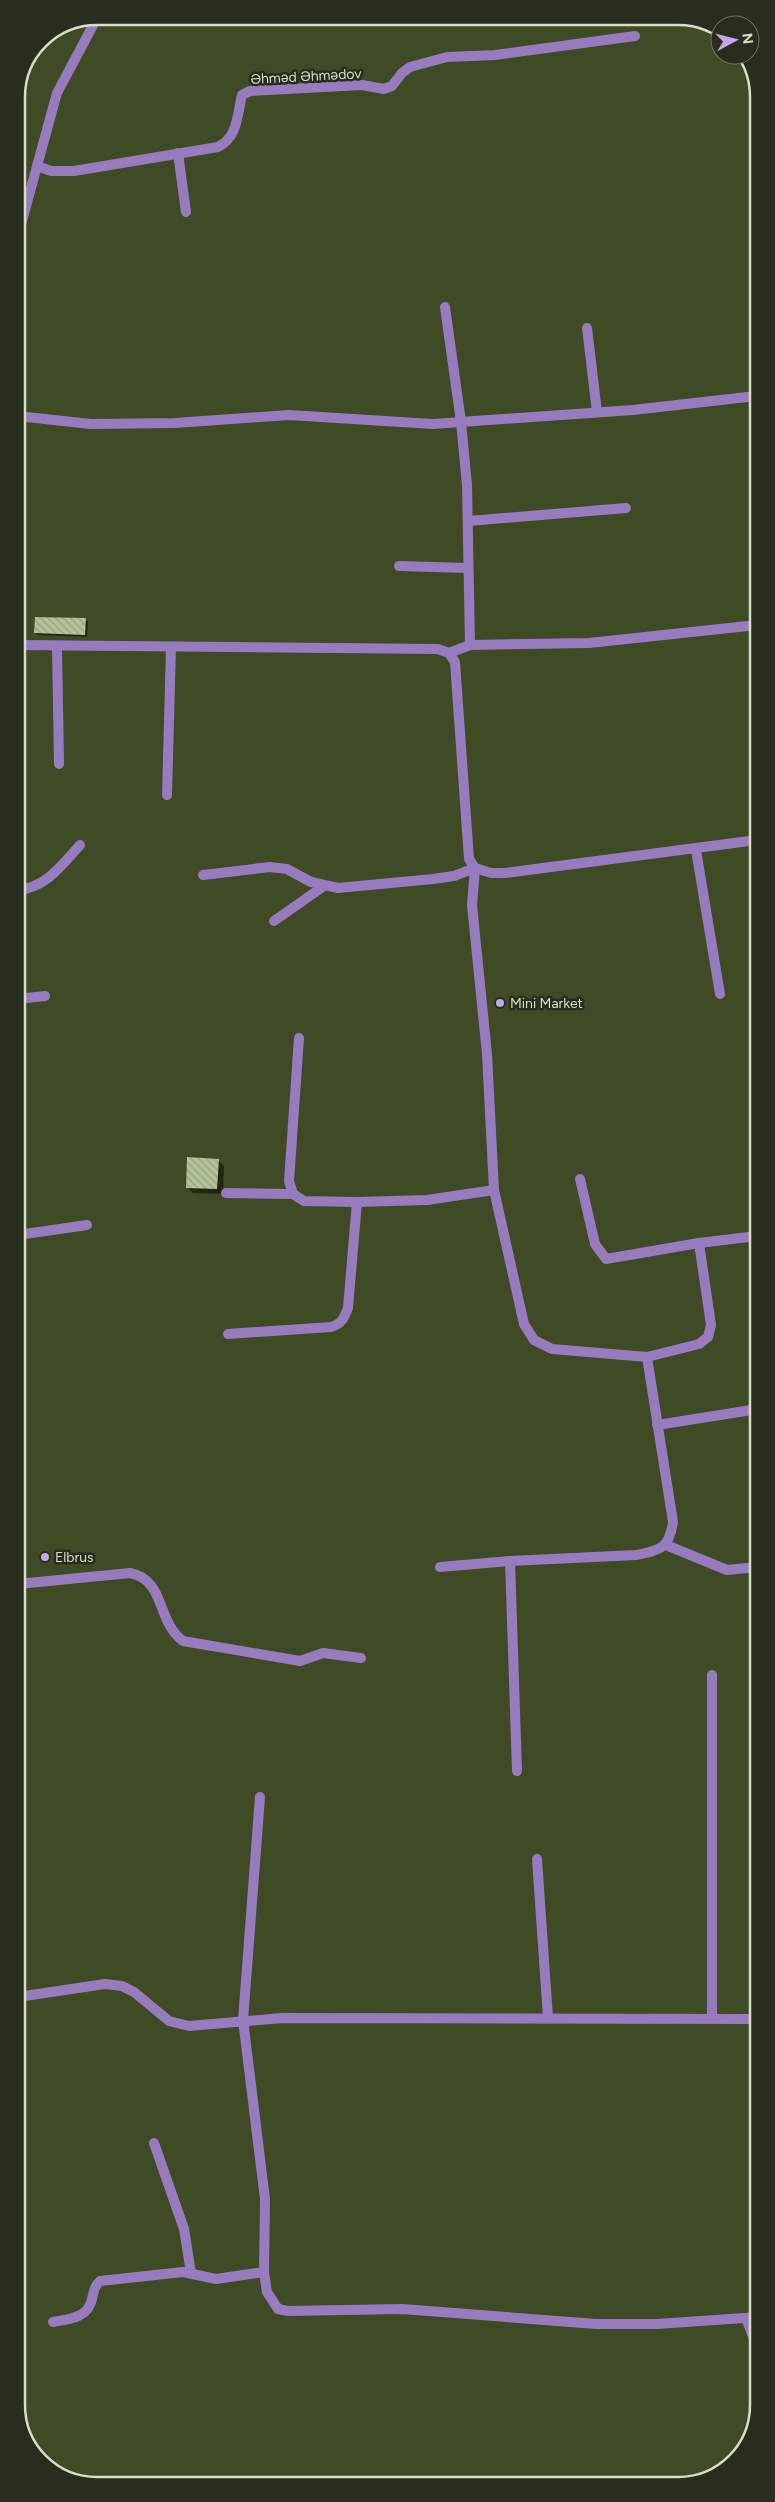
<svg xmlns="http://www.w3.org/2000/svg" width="775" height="2502" font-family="Figtree,sans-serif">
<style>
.shadow{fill:#0007}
.building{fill:url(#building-back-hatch)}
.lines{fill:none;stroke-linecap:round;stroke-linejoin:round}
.lane{stroke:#987bbe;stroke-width:10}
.street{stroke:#987bbe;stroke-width:10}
.poi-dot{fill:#c6a6f0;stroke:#282e1d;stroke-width:2}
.labels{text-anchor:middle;stroke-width:5;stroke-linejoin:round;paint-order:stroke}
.street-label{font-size:14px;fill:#d6dec8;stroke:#282e1d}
.poi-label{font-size:14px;fill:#d6dec8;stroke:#282e1d;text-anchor:start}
.rim{fill:none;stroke:#d6dec8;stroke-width:2.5}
</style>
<defs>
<pattern id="building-back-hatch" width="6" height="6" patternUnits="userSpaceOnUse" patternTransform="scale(1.25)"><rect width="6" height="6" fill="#b3c297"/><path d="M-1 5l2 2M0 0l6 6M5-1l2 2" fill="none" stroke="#96a280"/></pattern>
</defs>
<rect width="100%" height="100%" fill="#3f4b24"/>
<g class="shadow">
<polygon points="85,619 88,622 87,637 38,635 35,633"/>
<polygon points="218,1160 224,1166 223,1194 193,1193 187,1187"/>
</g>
<g class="building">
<polygon points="35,617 86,618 85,635 34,633"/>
<polygon points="187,1157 219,1159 217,1189 186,1188"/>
</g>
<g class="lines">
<polyline class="lane" points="226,1193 293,1194"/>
<g class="street">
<polyline points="178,153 186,212"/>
<path d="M37,166L51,171H74L218,147C238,137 237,115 242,95L250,91L362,85L384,89L392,86L402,73L410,67L447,57L495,55L635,36"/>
<polyline points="16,243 57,93 98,16"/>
<polyline points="445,307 461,422 467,485 470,645"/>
<polyline points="587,328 597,412"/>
<polyline points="17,416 91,424 175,423 289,415 433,424 633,410 756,396"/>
<polyline points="469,521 626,508"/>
<polyline points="399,566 468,568"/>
<polyline points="17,645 438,649 449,653 455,662 468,845 469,859 475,868 491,873 505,873 757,840"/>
<polyline points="57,646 59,764"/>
<polyline points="449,653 470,645 589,643 757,625"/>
<polyline points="167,795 171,647"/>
<polyline points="696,850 720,994"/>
<path d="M203,875L270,867L287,869L311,882L338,888L433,879L454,876L475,868L472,905L487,1054L494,1190L524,1324L534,1340L552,1349L647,1357L673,1522C669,1549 660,1550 636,1555L510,1561L440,1567"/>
<path d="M17,890C46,888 62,865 80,845"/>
<polyline points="274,921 324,886"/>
<polyline points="17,999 45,996"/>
<polyline points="299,1038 289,1181 293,1194 304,1201 357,1202"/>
<polyline points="580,1179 595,1244 606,1259 699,1243 757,1236"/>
<polyline points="18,1235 87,1225"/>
<path d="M228,1334L331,1327C342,1324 344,1318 348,1308L357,1202L427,1200L494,1190"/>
<polyline points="647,1357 699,1344 708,1337 711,1325 699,1243"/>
<polyline points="657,1425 758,1409"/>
<polyline points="18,1428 19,1434"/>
<polyline points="666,1545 727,1570 758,1567"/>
<polyline points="510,1561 517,1771"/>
<path d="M18,1584L130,1573C166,1580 156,1621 183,1641L300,1661L323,1653L361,1658"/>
<polyline points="712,1675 712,2018"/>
<polyline points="260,1797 243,2020 265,2199 264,2272 267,2292 278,2309 288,2311 402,2309 596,2324 657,2324 759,2317"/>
<polyline points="537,1859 548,2018"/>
<polyline points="18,1997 105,1984 122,1986 134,1992 169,2021 189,2026 282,2018 758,2019"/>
<polyline points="154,2143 184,2229 191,2273"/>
<polyline points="746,2318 759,2352"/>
<path d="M53,2322C70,2319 88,2318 92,2299C94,2291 94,2287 100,2281L183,2272L216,2279L264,2272"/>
</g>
</g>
<g class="poi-dot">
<circle cx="500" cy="1003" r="5"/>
<circle cx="45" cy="1557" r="5"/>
</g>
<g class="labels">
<g class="street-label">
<text transform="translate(306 76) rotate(-3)" y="5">Əhməd Əhmədov</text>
</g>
<g class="poi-label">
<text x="510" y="1008">Mini Market</text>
<text x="55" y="1562">Elbrus</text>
</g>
</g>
<path d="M0 0H775V2502H0ZM97 25H678A72 72 0 0 1 750 97V2405A72 72 0 0 1 678 2477H97A72 72 0 0 1 25 2405V97A72 72 0 0 1 97 25Z" fill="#282e1d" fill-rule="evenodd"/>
<path class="rim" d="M97 25H678A72 72 0 0 1 750 97V2405A72 72 0 0 1 678 2477H97A72 72 0 0 1 25 2405V97A72 72 0 0 1 97 25Z"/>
<g transform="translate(735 40) rotate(83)"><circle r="24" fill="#282e1d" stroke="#6e7461"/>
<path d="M0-4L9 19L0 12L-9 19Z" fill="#c6a6f0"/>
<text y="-8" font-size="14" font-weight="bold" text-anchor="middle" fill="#d6dec8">N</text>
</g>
</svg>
